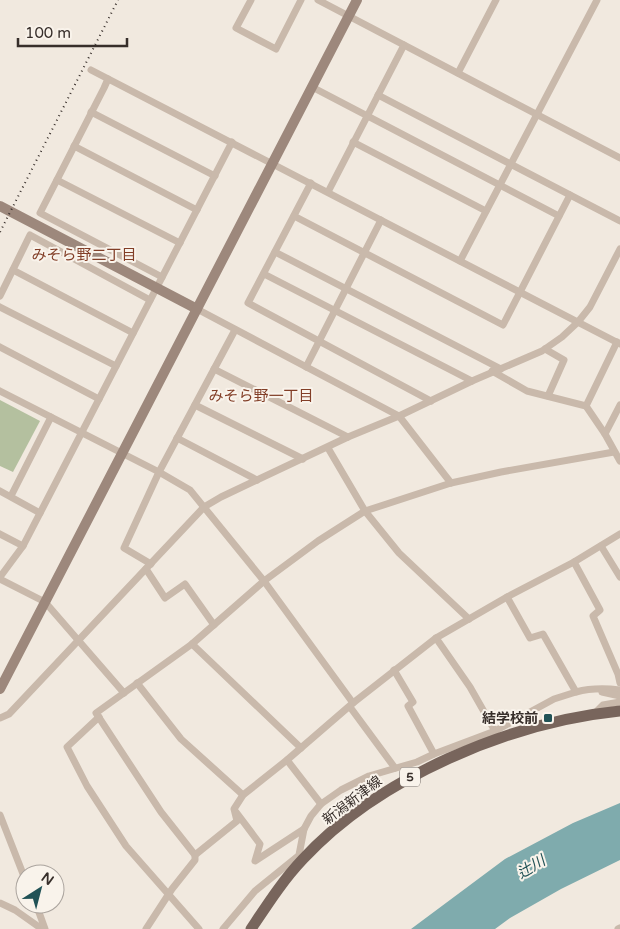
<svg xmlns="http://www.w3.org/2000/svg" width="620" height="929" font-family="'Varela Round','Noto Sans JP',sans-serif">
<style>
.green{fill:#b4c09f}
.water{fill:#7fabad}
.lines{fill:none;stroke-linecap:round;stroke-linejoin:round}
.street{stroke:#c9b9ab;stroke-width:7}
.secondary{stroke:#9d887c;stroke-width:10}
.primary{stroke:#78655c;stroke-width:11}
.rail{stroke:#372e2a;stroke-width:2;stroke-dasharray:1 4;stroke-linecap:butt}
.poi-dot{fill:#215256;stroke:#f9f3eb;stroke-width:2}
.labels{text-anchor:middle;stroke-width:4;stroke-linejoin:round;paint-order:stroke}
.shield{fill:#f9f3eb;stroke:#716964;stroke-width:1}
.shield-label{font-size:12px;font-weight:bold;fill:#372e2a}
.poi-label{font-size:14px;font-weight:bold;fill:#372e2a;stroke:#f9f3eb;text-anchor:end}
.street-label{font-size:14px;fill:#372e2a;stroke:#f9f3eb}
.neighbourhood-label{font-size:15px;fill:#823e27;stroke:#f9f3eb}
.water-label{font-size:15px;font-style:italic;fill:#215256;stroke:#f9f3eb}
</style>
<rect width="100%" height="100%" fill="#f1e9df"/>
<polygon class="green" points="0,400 40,421 13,472 0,466"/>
<polygon class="water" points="620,803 620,860 561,889 510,918 495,929 411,929 505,859 573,823"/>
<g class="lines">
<g class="street">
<polyline points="251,0 236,28 276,49 301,0"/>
<polyline points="318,0 620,158"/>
<polyline points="91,70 620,344"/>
<polyline points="458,73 496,0"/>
<polyline points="108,79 104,88 40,213 162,277"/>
<polyline points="312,87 559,216"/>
<polyline points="378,95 620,221"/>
<polyline points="91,112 215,176"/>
<polyline points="353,142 486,211"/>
<polyline points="74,146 197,210"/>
<polyline points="57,180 180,243"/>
<polyline points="311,183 248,303 431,401"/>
<polyline points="328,192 404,45"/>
<polyline points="294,216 503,325 570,195"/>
<polyline points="275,252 501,369"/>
<polyline points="460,261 597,0"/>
<polyline points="13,270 133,333"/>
<polyline points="264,274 472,381"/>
<polyline points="0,296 30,235 150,300"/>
<polyline points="0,307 116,366"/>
<polyline points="197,309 399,416 451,483"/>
<polyline points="0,347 99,399"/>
<polyline points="545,349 564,360 548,396"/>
<polyline points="306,367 381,220"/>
<polyline points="214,369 348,437"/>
<polyline points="492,371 527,391 586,406 605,434 620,461"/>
<polyline points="0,391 159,472 190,490 264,581 353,703"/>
<polyline points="195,405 303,459"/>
<polyline points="586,406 617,342"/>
<polyline points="605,434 620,405"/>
<polyline points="177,438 257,480"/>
<polyline points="328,448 365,511 399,553 469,619"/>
<polyline points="0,491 40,513"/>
<polyline points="11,496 51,417"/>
<polyline points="0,534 23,546"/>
<polyline points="601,546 620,577"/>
<polyline points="574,562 600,610 593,616 618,674 620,683"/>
<polyline points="151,564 124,548 159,472 235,330"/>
<polyline points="146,569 165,598 185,584 214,625"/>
<polyline points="0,577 23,546 232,142"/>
<polyline points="0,579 45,602 124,693"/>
<path d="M507,597L530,638L543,634L576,692C591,688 604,688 620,690"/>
<polyline points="436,638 470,687 495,731"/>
<polyline points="192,644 301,748"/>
<polyline points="394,670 413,702 408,706 434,754"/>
<polyline points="137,683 181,739 243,795"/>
<polyline points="602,692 620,696"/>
<polyline points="350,707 395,768"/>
<polyline points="595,713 603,705 620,702"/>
<polyline points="99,717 67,747 87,786 126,846 199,929"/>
<polyline points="0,718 9,714 204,507 221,497 348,437 399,416 472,381 542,351 562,337 578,322 590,307 620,249"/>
<polyline points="287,760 321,804"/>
<polyline points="236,812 260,844 255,861 304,829"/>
<polyline points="0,815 25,879"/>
<polyline points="195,855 161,812 96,713 192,644 264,581 318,541 365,511 451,483 501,472 614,452"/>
<polyline points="295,864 299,855 304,829 311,816 321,804 341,790 369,776 417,762 434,754 495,731 554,699 576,692"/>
<polyline points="0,903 15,910 42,929"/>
<polyline points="36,904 45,929"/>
<polyline points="146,929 172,889 195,860 195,855 237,821 234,809 243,795 287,760 353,703 436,638 507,597 574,562 620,534"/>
<polyline points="223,929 255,891 297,857"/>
<polyline points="618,929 620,928"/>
</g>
<g class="secondary">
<polyline points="0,206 197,309"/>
<polyline points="0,689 357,0"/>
</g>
<path class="primary" d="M251,929C267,905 283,880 303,859C379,777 510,722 620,711"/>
<polyline class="rail" points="0,232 118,0"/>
</g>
<rect class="poi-dot" x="543" y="713" width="10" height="10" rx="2.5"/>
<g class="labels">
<rect class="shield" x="400" y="767.5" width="20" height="19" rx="4"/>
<g class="shield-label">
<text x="410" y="781">5</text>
</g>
<g class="poi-label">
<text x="538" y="723">結学校前</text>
</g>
<g class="street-label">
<text transform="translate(352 800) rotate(-37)" y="5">新潟新津線</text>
</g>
<g class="neighbourhood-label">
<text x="84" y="260">みそら野二丁目</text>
<text x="261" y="401">みそら野一丁目</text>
</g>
<g class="water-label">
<text transform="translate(531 867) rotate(-31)" y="5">辻川</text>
</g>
</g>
<g transform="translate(40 889) rotate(36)"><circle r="24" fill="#f9f3eb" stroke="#aba49e"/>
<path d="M0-4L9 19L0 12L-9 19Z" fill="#215256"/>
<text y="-8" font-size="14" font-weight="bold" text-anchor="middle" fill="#372e2a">N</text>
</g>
<path d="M18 38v8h109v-8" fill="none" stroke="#372e2a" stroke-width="2.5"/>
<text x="25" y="38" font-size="15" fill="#372e2a" stroke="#f9f3eb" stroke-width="4" paint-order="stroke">100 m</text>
</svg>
